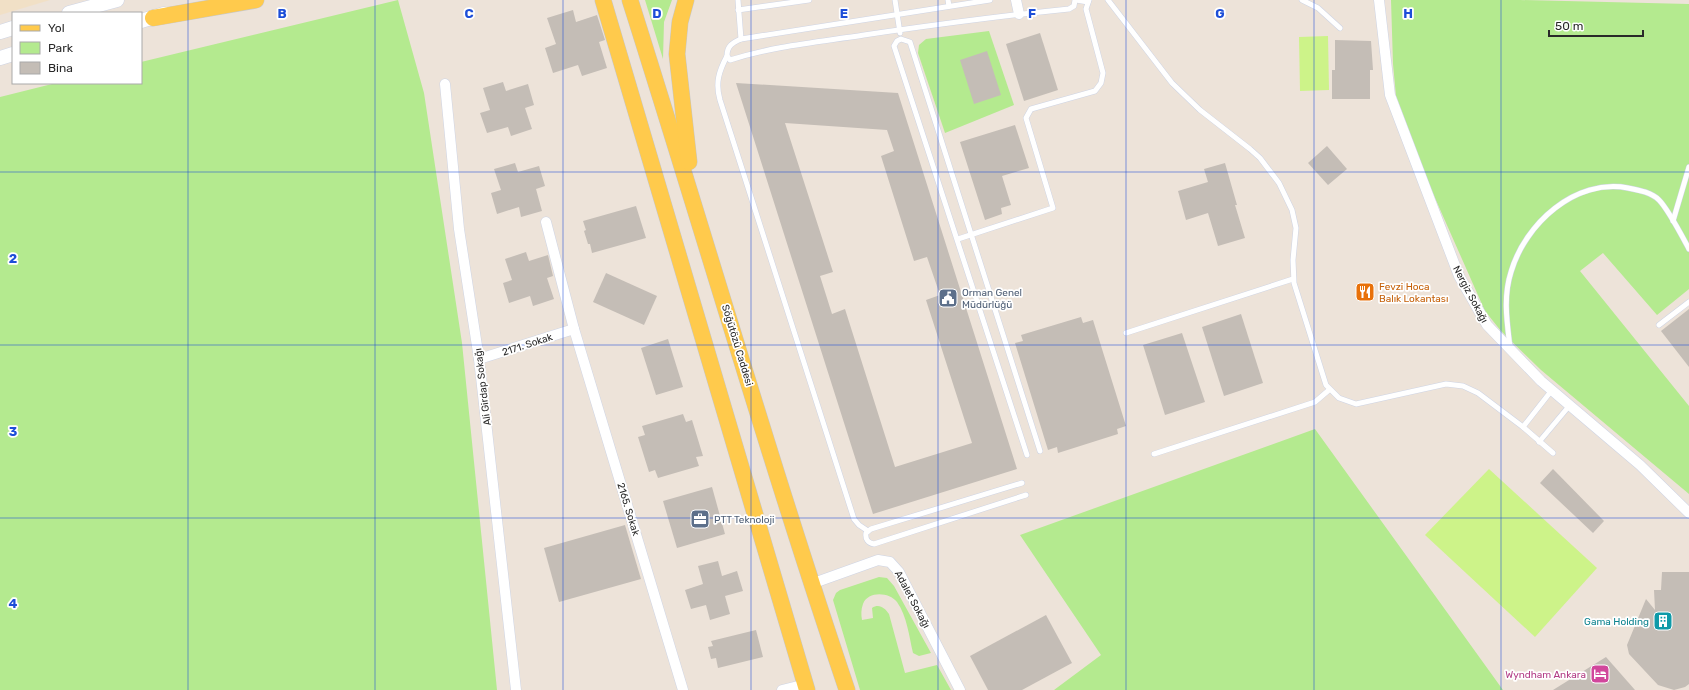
<svg xmlns="http://www.w3.org/2000/svg" width="1689" height="690" font-family="Rubik,sans-serif">
<style>
.education{fill:#f1e0c6}
.green{fill:#b4ea8f}
.pitch{fill:#cdf389}
.building{fill:#c4bdb6;fill-rule:evenodd}
.lines{fill:none;stroke-linecap:round;stroke-linejoin:round}
.lane-casing{stroke:#ced4e4;stroke-width:6}
.street-casing{stroke:#ced4e4;stroke-width:11}
.secondary-casing{stroke:#ced4e4;stroke-width:15}
.primary-casing{stroke:#c7c7c7;stroke-width:17}
.lane{stroke:#fff;stroke-width:5}
.street{stroke:#fff;stroke-width:10}
.secondary{stroke:#fff;stroke-width:14}
.primary{stroke:#ffca4c;stroke-width:16}
.grid{fill:none;stroke:#1d4ed8;stroke-width:1;stroke-opacity:0.55}
.labels{text-anchor:middle;stroke-width:3.5;stroke-linejoin:round;paint-order:stroke}
.food-label{font-size:10px;fill:#c56008;stroke:#fff;text-anchor:start}
.service-label{font-size:10px;fill:#4e5e75;stroke:#fff;text-anchor:start}
.street-label{font-size:10px;fill:#292929;stroke:#fff}
.culture-label{font-size:10px;fill:#0d838f;stroke:#fff;text-anchor:end}
.hotel-label{font-size:10px;fill:#b23c85;stroke:#fff;text-anchor:end}
.grid-label{font-size:13px;text-anchor:middle;font-weight:bold;fill:#1d4ed8;stroke:#fff;stroke-width:3.5;stroke-linejoin:round;paint-order:stroke}
</style>
<rect width="100%" height="100%" fill="#ede3d9"/>
<polygon class="education" points="0,0 50,0 0,15"/>
<g class="green">
<polygon points="398,0 424,93 462,343 497,690 0,690 0,97 56,83 141,83 141,62"/>
<polygon points="645,0 672,0 664,22 663,59"/>
<polygon points="1391,0 1520,0 1689,4 1689,289 1657,315 1603,253 1580,271 1689,406 1689,494 1541,370 1501,331 1485,311 1431,189 1396,96 1393,64"/>
<polygon points="989,31 1014,105 945,133 918,53 919,45 926,39"/>
<polygon points="1315,429 1503,690 1054,690 1101,655 1020,535"/>
<path d="M879,577L887,578L894,586L931,653L919,656L913,653C909,636 907,616 897,602C889,592 868,591 863,604C861,609 861,615 862,620L873,618L872,608C879,603 885,608 889,614L905,673L937,665L951,690H860L833,600L836,593L840,590Z"/>
</g>
<g class="pitch">
<polygon points="1328,36 1329,90 1300,91 1299,37"/>
<polygon points="1489,469 1597,568 1535,637 1425,535"/>
</g>
<g class="building">
<polygon points="573,10 576,22 597,15 605,40 599,42 607,68 582,76 578,65 553,73 545,48 556,44 547,18"/>
<polygon points="1040,33 1058,90 1024,101 1006,44"/>
<polygon points="1335,40 1371,41 1373,70 1370,70 1370,99 1332,99 1332,70 1335,70"/>
<polygon points="987,51 1001,95 974,104 960,60"/>
<polygon points="503,82 506,91 528,84 534,105 525,108 532,129 511,136 508,127 487,133 480,113 490,110 483,88"/>
<path d="M736,83L898,93L1017,469L873,514ZM785,123L887,130L894,151L881,156L914,261L927,257L940,295L926,300L972,443L895,467L845,309L832,314L820,276L833,272Z"/>
<polygon points="1015,125 1029,168 1002,176 1011,205 1001,208 1002,214 985,220 960,142"/>
<polygon points="1327,146 1347,169 1328,185 1308,163"/>
<polygon points="515,163 518,172 539,166 545,186 536,189 542,211 521,217 519,207 497,214 491,193 501,190 494,169"/>
<polygon points="1225,163 1237,205 1235,205 1245,238 1218,246 1208,213 1186,220 1178,191 1208,182 1204,169"/>
<polygon points="636,206 646,238 592,253 590,244 588,244 584,231 586,230 583,221"/>
<polygon points="526,252 529,261 548,255 553,276 547,278 554,299 533,306 530,296 509,303 503,283 512,280 505,259"/>
<polygon points="606,273 657,296 644,325 593,302"/>
<polygon points="1689,309 1689,367 1661,331"/>
<polygon points="1241,314 1263,383 1224,396 1202,327"/>
<polygon points="1081,317 1083,323 1093,320 1126,426 1117,429 1118,434 1058,453 1057,447 1048,450 1015,343 1023,341 1021,335"/>
<polygon points="1182,333 1205,402 1165,415 1143,345"/>
<polygon points="668,339 683,387 656,395 641,348"/>
<polygon points="683,414 686,422 692,420 703,456 696,457 699,466 658,478 655,470 649,472 638,437 645,435 642,426"/>
<polygon points="1553,469 1604,521 1593,533 1540,483"/>
<polygon points="712,487 725,534 677,548 663,501"/>
<polygon points="625,525 641,579 559,602 544,548"/>
<polygon points="718,561 722,576 737,571 743,591 725,596 730,614 710,620 706,605 691,609 685,590 703,584 698,566"/>
<polygon points="1662,572 1689,572 1689,684 1685,687 1674,690 1658,685 1629,654 1627,645 1646,599 1655,610 1654,590 1661,590"/>
<polygon points="1046,615 1072,663 1022,690 988,690 970,656"/>
<polygon points="756,630 763,657 718,668 716,658 711,659 708,647 713,646 711,641"/>
<polygon points="1606,657 1635,690 1553,690"/>
</g>
<g class="lines">
<g class="lane-casing">
<g id="lane">
<polyline points="738,0 741,39"/>
<polyline points="895,0 900,33"/>
<polyline points="948,0 949,6"/>
<path d="M990,0L741,39C732,43 727,46 727,56L730,60C774,46 819,42 864,35C933,25 1000,16 1069,9L1074,6L1075,0"/>
<polyline points="1076,0 1088,2"/>
<polyline points="1108,0 1172,83 1200,110 1250,149 1260,158 1279,183 1292,210 1296,228 1293,260 1294,283 1326,385 1339,398 1356,404 1446,384 1463,386 1478,393 1523,427 1553,453"/>
<polyline points="1302,0 1318,8 1340,28"/>
<polyline points="738,10 809,0"/>
<path d="M727,56C719,71 715,83 720,100L854,519L859,525L868,531"/>
<polyline points="1673,221 1689,167"/>
<polyline points="958,239 1053,208 1026,118 1031,109 1095,91 1101,83 1103,73 1086,9 1089,0"/>
<polyline points="1659,325 1689,302"/>
<polyline points="1126,333 1293,279"/>
<path d="M1510,347C1507,322 1503,297 1511,272C1525,224 1575,178 1628,188C1638,190 1651,192 1659,200C1668,209 1682,236 1689,249"/>
<polyline points="1523,427 1552,390"/>
<polyline points="1539,442 1570,405"/>
<polyline points="1154,454 1315,402 1329,390"/>
<polyline points="1027,455 894,46 897,41 901,39 910,42 1040,451"/>
<path d="M1022,483L871,529L866,533C865,539 868,543 874,544L1026,495"/>
</g>
</g>
<g class="street-casing">
<g id="street">
<polyline points="1016,0 1019,14"/>
<polyline points="1379,0 1390,95 1459,276 1487,325 1541,381 1640,465 1689,513"/>
<polyline points="445,84 459,229 479,359 516,690"/>
<polyline points="546,222 574,329 683,690"/>
<polyline points="479,359 574,329"/>
<polyline points="811,584 878,560 890,562 899,572 960,690"/>
<polyline points="782,690 806,684"/>
</g>
</g>
<g class="secondary-casing">
<g id="secondary">
<polyline points="69,13 117,0"/>
<polyline points="141,21 164,14"/>
<polyline points="0,32 13,28"/>
<polyline points="0,58 13,54"/>
</g>
</g>
<g class="primary-casing">
<g id="primary">
<polyline points="603,0 807,690"/>
<path d="M630,0C703,230 770,462 847,690"/>
<polyline points="686,0 680,22 677,54 689,162"/>
<polyline points="153,18 256,0"/>
</g>
</g>
<use href="#lane" class="lane"/>
<use href="#street" class="street"/>
<use href="#secondary" class="secondary"/>
<use href="#primary" class="primary"/>
</g>
<path class="grid" d="M188,0V690M375,0V690M563,0V690M751,0V690M938,0V690M1126,0V690M1314,0V690M1501,0V690M0,172H1689M0,345H1689M0,518H1689"/>
<defs>
<g id="restaurant-square" transform="scale(1)"><rect x="-9" y="-9" width="18" height="18" rx="4" fill="#e8710a" stroke="#fff"/><path d="M-5-6h1v4h1v-4h1v4h1v-4h1v5L-1.5 .5V6h-2V.5L-5-1ZM5-6V6H3V1.5H1.5Q1.5-4 5-6Z" fill="#fff"/></g>
<g id="civic-square" transform="scale(1)"><rect x="-9" y="-9" width="18" height="18" rx="4" fill="#5c6f8a" stroke="#fff"/><path d="M-.6-6.5H3V-4.5H.6V-3L4-1V1h2V6H-6V1h2V-1L-.6-3ZM-1.2 2.5V6h2.4V2.5Z" fill="#fff"/></g>
<g id="office-square" transform="scale(1)"><rect x="-9" y="-9" width="18" height="18" rx="4" fill="#5c6f8a" stroke="#fff"/><path d="M-6-3h4V-5.5h4V-3h4V5H-6ZM-1-4.5V-3h2v-1.5ZM-6 0V1H6V0Z" fill="#fff"/></g>
<g id="building-square" transform="scale(1)"><rect x="-9" y="-9" width="18" height="18" rx="4" fill="#0f9aa8" stroke="#fff"/><path d="M-4-6H4V6H1V3H-1V6H-4ZM-2.5-4.3h1.7v1.8h-1.7ZM.8-4.3h1.7v1.8H.8ZM-2.5-1h1.7V.8h-1.7ZM.8-1h1.7V.8H.8Z" fill="#fff"/></g>
<g id="hotel-square" transform="scale(1)"><rect x="-9" y="-9" width="18" height="18" rx="4" fill="#d1479c" stroke="#fff"/><path d="M-6-4.5h1.5V1H6V5H4.5V3h-9V5H-6ZM-4 0a1.8 1.8 0 1 1 3.6 0ZM.5 0V-2.5h3Q6-2.5 6 0Z" fill="#fff"/></g>
</defs>
<g fill-rule="evenodd">
<use href="#restaurant-square" x="1365" y="292"/>
<use href="#civic-square" x="948" y="298"/>
<use href="#office-square" x="700" y="519"/>
<use href="#building-square" x="1663" y="621"/>
<use href="#hotel-square" x="1600" y="674"/>
</g>
<g class="labels">
<g class="food-label">
<text x="1379" y="290">Fevzi Hoca<tspan x="1379" dy="12">Balık Lokantası</tspan></text>
</g>
<g class="service-label">
<text x="962" y="296">Orman Genel<tspan x="962" dy="12">Müdürlüğü</tspan></text>
<text x="714" y="523">PTT Teknoloji</text>
</g>
<g class="street-label">
<text transform="translate(1471 294) rotate(62)" y="4">Nergiz Sokağı</text>
<text transform="translate(527 344) rotate(-18)" y="4">2171. Sokak</text>
<text transform="translate(738 345) rotate(73)" y="4">Söğütözü Caddesi</text>
<text transform="translate(482 387) rotate(-97)" y="4">Ali Girdap Sokağı</text>
<text transform="translate(629 509) rotate(73)" y="4">2165. Sokak</text>
<text transform="translate(913 599) rotate(62)" y="4">Adalet Sokağı</text>
</g>
<g class="culture-label">
<text x="1649" y="625">Gama Holding</text>
</g>
<g class="hotel-label">
<text x="1586" y="678">Wyndham Ankara</text>
</g>
</g>
<g class="grid-label">
<text x="282" y="18">B</text>
<text x="469" y="18">C</text>
<text x="657" y="18">D</text>
<text x="844" y="18">E</text>
<text x="1032" y="18">F</text>
<text x="1220" y="18">G</text>
<text x="1408" y="18">H</text>
<text x="13" y="263">2</text>
<text x="13" y="436">3</text>
<text x="13" y="608">4</text>
</g>
<rect x="12" y="12" width="130" height="72" fill="#ffffff" stroke="#a9a9a9"/>
<rect x="20" y="25" width="20" height="6" fill="#ffca4c" stroke="#a9a9a9"/>
<text x="48" y="32" font-size="12" fill="#292929">Yol</text>
<rect x="20" y="42" width="20" height="12" fill="#b4ea8f" stroke="#a9a9a9"/>
<text x="48" y="52" font-size="12" fill="#292929">Park</text>
<rect x="20" y="62" width="20" height="12" fill="#c4bdb6" stroke="#a9a9a9"/>
<text x="48" y="72" font-size="12" fill="#292929">Bina</text>
<path d="M1549 30v6h94v-6" fill="none" stroke="#292929" stroke-width="2"/>
<text x="1555" y="30" font-size="12" fill="#292929" stroke="#ffffff" stroke-width="3" paint-order="stroke">50 m</text>
</svg>
